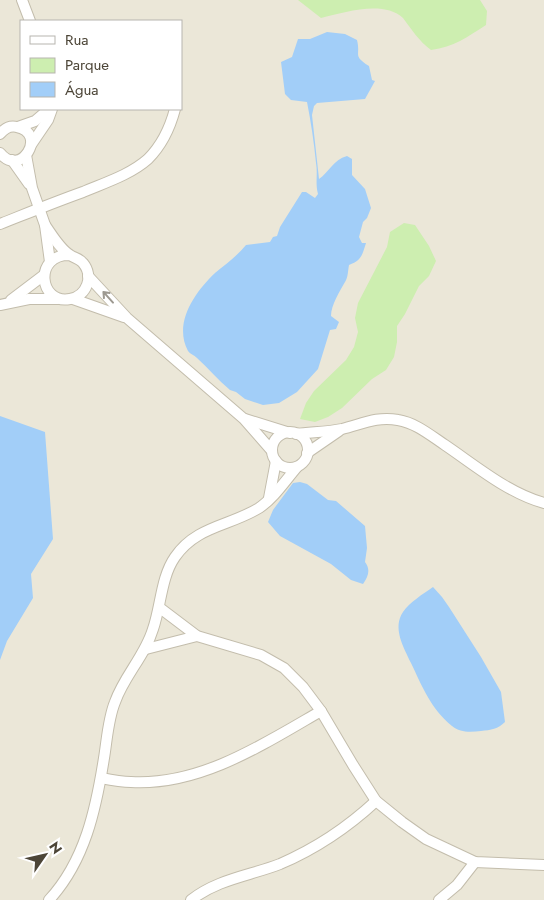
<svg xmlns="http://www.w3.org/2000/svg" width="544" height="900" font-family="Jost,sans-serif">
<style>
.residential{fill:#ebe7d8;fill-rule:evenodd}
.green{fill:#cdeeb0}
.water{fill:#a2cef8}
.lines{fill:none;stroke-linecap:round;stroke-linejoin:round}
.minor-casing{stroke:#c3bdac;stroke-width:12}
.minor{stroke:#fff;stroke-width:10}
.oneway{stroke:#9d9991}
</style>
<rect width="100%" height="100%" fill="#f7f4eb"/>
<path class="residential" d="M0,0H544V900H0ZM21,21H181V109H21Z"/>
<g class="green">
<path d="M298,0H480L487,11L486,25C467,37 454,47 431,50C419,41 412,30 403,18C384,0 345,12 321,18Z"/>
<polygon points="404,223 415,225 429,246 436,261 429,276 419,286 405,314 397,326 397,342 394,357 386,370 372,379 342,408 328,417 315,422 300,419 306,403 314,391 346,360 354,347 358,332 355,318 358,303 387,247 390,232"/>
</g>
<g class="water">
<path d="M327,32L345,34L357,40C361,56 352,55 369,66L372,80L375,81L365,99L317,103L314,106L312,115L319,179C329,172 333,160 347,156L352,159V175L365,189L371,208L367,218L363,222L359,237L362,243H366C362,255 362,260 349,265C348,270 348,278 345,282C340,291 331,305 331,316L339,322L336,329L330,330L318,369L297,392L279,403L263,405L245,399L236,392L230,390C218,380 208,368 197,358C194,355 190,354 188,351C173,323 195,292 215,273C226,264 237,256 246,245L270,242L273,237L277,236L280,227L302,192H306L315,198L318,194C315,183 318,174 316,163C314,143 311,122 307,102L291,100L285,94L281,62L292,57L298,39H310Z"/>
<polygon points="0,416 45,432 53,539 31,574 33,598 7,641 0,660"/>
<path d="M300,482L307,484L328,500L336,501L365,526L367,548L365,562C371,570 368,577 363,584L351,580L331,564L280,536L268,522L273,510L293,483Z"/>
<path d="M433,587L442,597L449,607L481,657L501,692L505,722C498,729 491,730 481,731C471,732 460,733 452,726C431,709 422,686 411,663C404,648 392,628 403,612C410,602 423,594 433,587Z"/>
</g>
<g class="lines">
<g class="minor-casing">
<g id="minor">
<polyline points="22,0 30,21"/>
<polyline points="18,127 35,121 49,109"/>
<path d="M0,134C4,129 10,125 17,127C48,133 21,179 0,153"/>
<polyline points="31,145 48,120 52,109"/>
<polyline points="26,155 32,188 45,225 50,262"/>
<polyline points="12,160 29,184"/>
<path d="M0,224C28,213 55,202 83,192C104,183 130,175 148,159C162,145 170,128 175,109"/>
<path d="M45,225C52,235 60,249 70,255C74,258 79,258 83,263C94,276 87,296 70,299C39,305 33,254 70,255"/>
<polyline points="88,276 127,318 244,419 272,451"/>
<polyline points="73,299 124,317"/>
<polyline points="11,300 44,275"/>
<polyline points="0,305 29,299 58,299"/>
<polyline points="245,419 290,433"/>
<circle cx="290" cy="450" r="18"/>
<path d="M296,434C311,432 328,432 342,429C362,424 377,416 398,420C416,423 430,435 445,445C476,466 508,493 544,503"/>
<polyline points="307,453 339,431"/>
<polyline points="269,498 276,461"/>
<polyline points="160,608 197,636 261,655 284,668 303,687 321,711 353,765 376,801 402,822 426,839 475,862 544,865"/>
<polyline points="146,649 197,636"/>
<path d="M101,778C111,780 121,782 131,782C200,786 264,744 321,711"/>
<path d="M49,900C85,861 96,809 104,758C107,740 108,719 115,702C124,676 145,656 153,629C161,606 161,577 175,557C196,526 230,526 259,508C274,498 285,481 297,467"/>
<path d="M191,900C218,879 249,876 280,864C315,849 348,827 376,801"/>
<polyline points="439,900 457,885 475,862"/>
</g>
</g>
<use href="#minor" class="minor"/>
</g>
<defs><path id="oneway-shaft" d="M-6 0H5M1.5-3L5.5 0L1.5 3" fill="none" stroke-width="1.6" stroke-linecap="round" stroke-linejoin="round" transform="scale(1.25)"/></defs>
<use class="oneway" href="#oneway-shaft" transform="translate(108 297) rotate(-132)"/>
<rect x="20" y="20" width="162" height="90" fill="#ffffff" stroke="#b7b5af"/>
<rect x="30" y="36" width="25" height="8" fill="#ffffff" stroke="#b7b5af"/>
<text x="65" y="45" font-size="15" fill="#4c4537">Rua</text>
<rect x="30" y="58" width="25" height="15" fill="#cdeeb0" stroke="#b7b5af"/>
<text x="65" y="70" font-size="15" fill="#4c4537">Parque</text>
<rect x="30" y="82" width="25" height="15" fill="#a2cef8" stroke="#b7b5af"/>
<text x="65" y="95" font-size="15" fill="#4c4537">Água</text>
<g transform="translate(45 855) rotate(56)" stroke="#ffffff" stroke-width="4" paint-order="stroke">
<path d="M0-4L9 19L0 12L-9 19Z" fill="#4c4537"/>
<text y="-8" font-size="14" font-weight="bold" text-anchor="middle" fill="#4c4537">N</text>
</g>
</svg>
